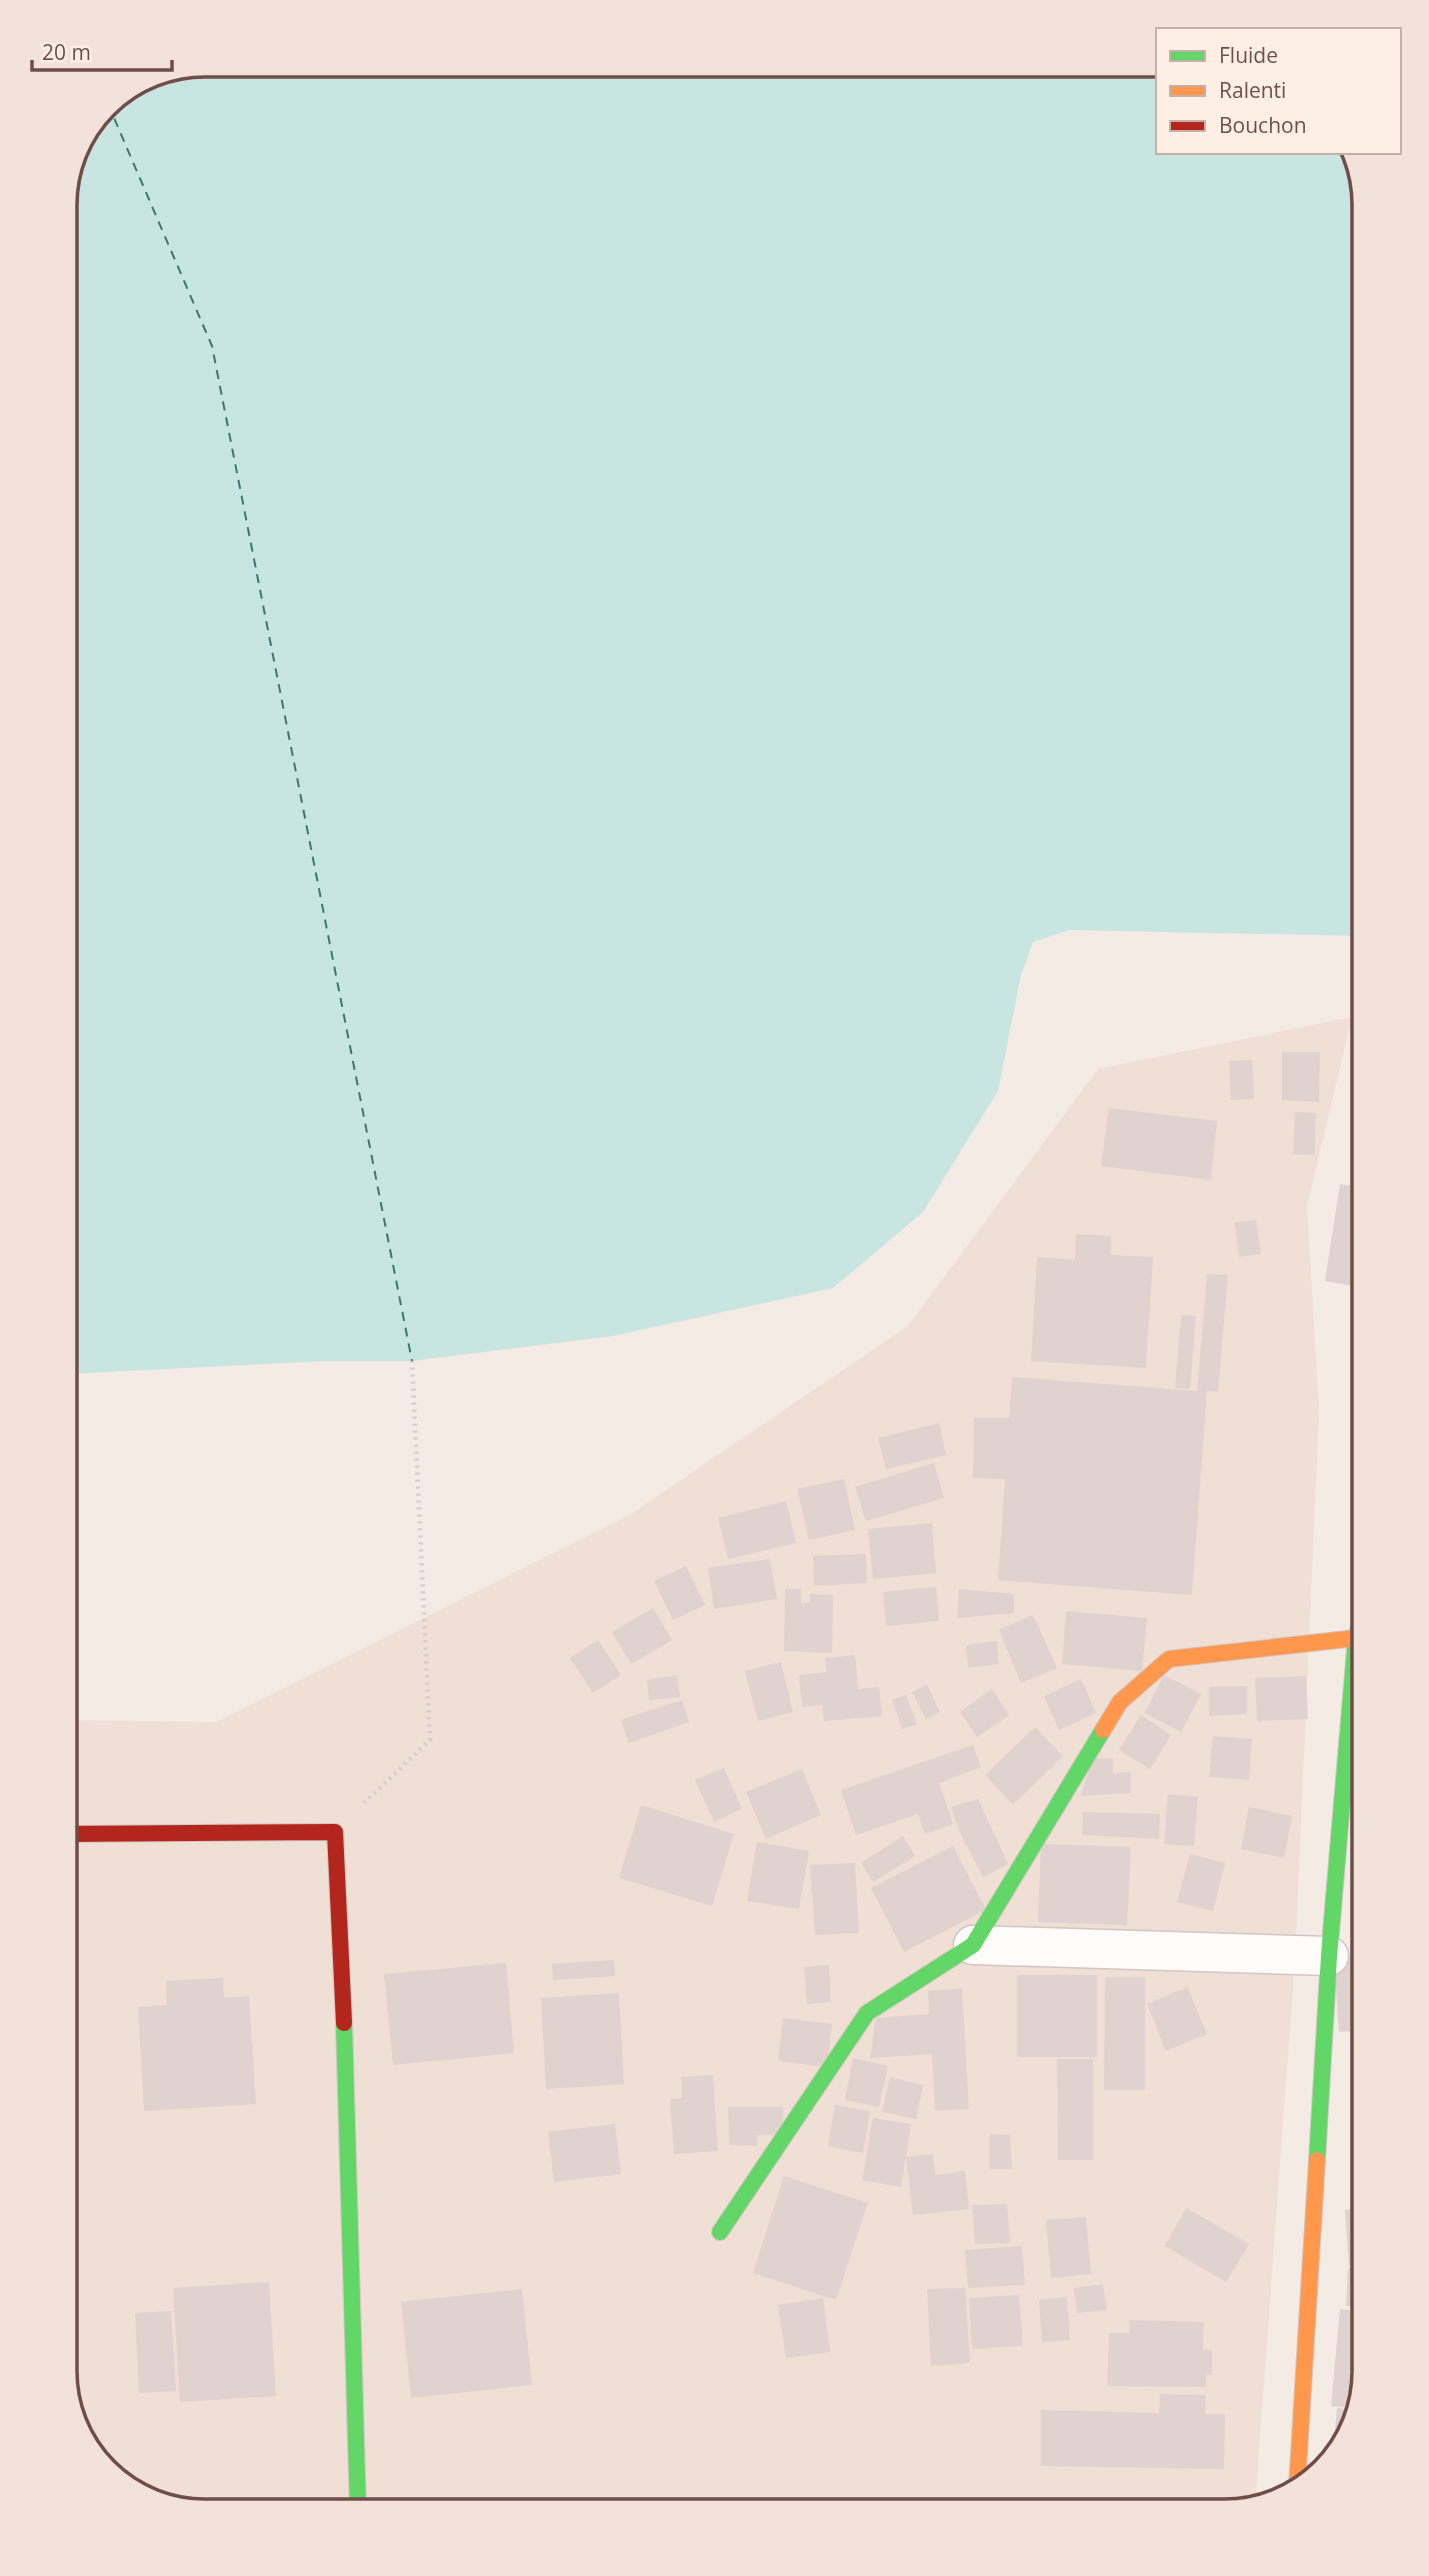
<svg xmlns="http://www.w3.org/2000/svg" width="1429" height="2576" font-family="'Open Sans',sans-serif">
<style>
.residential{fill:#efdfd5}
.water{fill:#c9e5e1}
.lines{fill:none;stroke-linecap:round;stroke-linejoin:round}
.ferry{stroke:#3e7572;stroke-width:2;stroke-dasharray:9 7;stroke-linecap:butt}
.building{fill:#e0d2ce}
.street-casing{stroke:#d2c6c2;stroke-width:41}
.fast-casing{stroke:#d4c6c2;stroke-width:18}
.slow-casing{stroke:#d4c6c2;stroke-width:18}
.jam-casing{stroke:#d4c6c2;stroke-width:18}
.path{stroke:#d5cbc9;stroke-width:4.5;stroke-dasharray:2 5;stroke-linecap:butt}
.street{stroke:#fdfcfb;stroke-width:38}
.fast{stroke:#63d668;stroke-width:16}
.slow{stroke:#ff974d;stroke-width:16}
.jam{stroke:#b3261e;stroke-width:16}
.rim{fill:none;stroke:#6f4e49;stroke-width:3.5}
</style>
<rect width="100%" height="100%" fill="#f4ebe5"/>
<polygon class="residential" points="1352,1017 1307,1206 1319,1411 1295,1958 1255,2505 1224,2511 196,2511 127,2487 76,2425 65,2371 65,1720 216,1722 631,1514 908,1326 1098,1069"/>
<polygon class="water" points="205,65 1158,65 1158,152 1354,152 1364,205 1364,936 1069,930 1033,942 1021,975 998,1091 923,1212 833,1288 613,1336 412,1361 326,1361 65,1374 65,196 79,143 106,105 151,75"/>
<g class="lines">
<polyline class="ferry" points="108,104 212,346 412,1361"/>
</g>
<g class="building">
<polygon points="1282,1052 1320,1052 1319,1102 1282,1100"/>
<polygon points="1252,1060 1254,1099 1231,1100 1229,1061"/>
<polygon points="1109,1108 1217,1121 1211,1180 1101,1166"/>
<polygon points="1295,1112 1316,1113 1315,1155 1293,1154"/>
<polygon points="1340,1184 1364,1188 1364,1288 1325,1281"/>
<polygon points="1256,1220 1261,1254 1239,1257 1235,1222"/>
<polygon points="1076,1234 1111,1236 1111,1255 1153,1257 1146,1368 1031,1361 1037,1257 1075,1260"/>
<polygon points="1207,1274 1228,1275 1218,1392 1207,1391 1192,1595 998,1580 1005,1479 973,1478 974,1418 1009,1418 1012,1377 1197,1391"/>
<polygon points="1181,1315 1196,1316 1190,1389 1175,1388"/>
<polygon points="939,1423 946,1455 886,1469 878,1438"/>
<polygon points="934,1463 944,1498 866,1521 855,1487"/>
<polygon points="844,1479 855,1530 809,1540 797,1489"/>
<polygon points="786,1501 796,1543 728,1559 718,1518"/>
<polygon points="932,1523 936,1573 873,1579 868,1529"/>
<polygon points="866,1554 867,1583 814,1586 813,1556"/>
<polygon points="770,1559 777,1599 714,1609 708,1568"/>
<polygon points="686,1566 705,1605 673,1620 654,1581"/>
<polygon points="936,1587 939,1621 886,1626 883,1592"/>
<polygon points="785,1589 801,1589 801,1603 810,1603 810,1594 833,1595 832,1653 784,1651"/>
<polygon points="959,1589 1014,1594 1014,1613 957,1618"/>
<polygon points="653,1608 672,1640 631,1664 612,1632"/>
<polygon points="1066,1611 1147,1618 1142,1671 1062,1664"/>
<polygon points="1033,1615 1057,1668 1021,1683 999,1630"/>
<polygon points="598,1640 621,1675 593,1693 570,1658"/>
<polygon points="997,1641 999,1664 968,1668 966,1645"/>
<polygon points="855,1655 858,1689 879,1687 882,1716 824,1721 822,1705 802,1707 799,1675 827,1672 825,1658"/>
<polygon points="781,1662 793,1712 758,1721 745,1671"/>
<polygon points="677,1675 680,1697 649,1700 647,1680"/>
<polygon points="1164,1675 1201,1694 1181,1732 1145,1713"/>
<polygon points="1306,1676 1308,1719 1257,1721 1255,1678"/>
<polygon points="1081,1679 1096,1713 1059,1730 1044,1696"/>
<polygon points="927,1685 940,1712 926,1719 912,1692"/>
<polygon points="1247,1686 1247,1714 1209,1716 1209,1687"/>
<polygon points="992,1689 1009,1715 977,1737 960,1712"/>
<polygon points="906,1695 917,1724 902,1729 892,1700"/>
<polygon points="682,1700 689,1722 629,1743 621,1720"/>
<polygon points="1141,1715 1171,1735 1150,1769 1119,1750"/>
<polygon points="1035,1727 1063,1756 1013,1805 985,1775"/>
<polygon points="1213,1736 1252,1739 1249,1780 1209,1777"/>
<polygon points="973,1745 981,1767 939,1783 953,1824 925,1834 918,1814 856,1835 841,1790"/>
<polygon points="1113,1758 1113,1773 1131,1772 1131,1793 1081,1796 1092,1759"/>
<polygon points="724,1768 742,1809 714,1822 695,1780"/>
<polygon points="802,1769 821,1815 766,1839 746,1792"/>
<polygon points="1355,1782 1364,1782 1364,1825 1356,1825"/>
<polygon points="1168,1794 1198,1797 1194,1846 1164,1844"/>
<polygon points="978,1799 1008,1864 983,1877 961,1835 951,1807"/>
<polygon points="641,1805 734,1834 712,1906 619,1878"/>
<polygon points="1249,1807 1292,1816 1284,1858 1241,1849"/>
<polygon points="1083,1812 1160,1814 1159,1839 1082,1835"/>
<polygon points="903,1836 915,1856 873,1882 861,1863"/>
<polygon points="757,1842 809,1851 799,1909 747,1901"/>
<polygon points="1353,1842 1364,1842 1364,1865 1353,1866"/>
<polygon points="1041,1844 1131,1847 1127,1925 1038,1922"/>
<polygon points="953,1846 986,1910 904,1952 871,1888"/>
<polygon points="1190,1854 1225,1863 1213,1911 1177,1902"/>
<polygon points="855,1863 859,1933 815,1935 810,1865"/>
<polygon points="1364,1956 1364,2030 1339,2032 1334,1958"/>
<polygon points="614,1960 615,1976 553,1980 552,1964"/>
<polygon points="506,1963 514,2053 393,2065 384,1974"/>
<polygon points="829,1965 831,2002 807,2004 804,1967"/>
<rect x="1017" y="1975" width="80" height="82"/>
<polygon points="1105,1977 1145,1977 1145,2090 1104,2090"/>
<polygon points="223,1978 224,1998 249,1996 256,2104 144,2111 138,2007 167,2005 166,1981"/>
<polygon points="1187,1987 1207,2034 1166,2051 1147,2004"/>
<polygon points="962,1988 969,2109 935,2111 932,2054 870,2058 876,2018 929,2014 928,1991"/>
<polygon points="619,1993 624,2084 546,2089 541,1998"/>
<polygon points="783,2018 832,2024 827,2067 778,2061"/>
<polygon points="853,2058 888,2066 879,2107 845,2100"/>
<polygon points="1057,2059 1093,2059 1093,2160 1058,2160"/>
<polygon points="713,2075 718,2151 674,2154 670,2099 682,2098 681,2077"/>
<polygon points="890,2077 923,2085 916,2119 882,2112"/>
<polygon points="835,2105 870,2111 863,2153 828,2146"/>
<polygon points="728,2107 783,2107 783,2135 757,2135 757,2146 729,2145"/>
<polygon points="873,2118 911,2124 901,2187 862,2180"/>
<polygon points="615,2124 621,2174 554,2182 548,2132"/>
<polygon points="1010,2134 1012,2169 989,2169 989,2135"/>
<polygon points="933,2154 935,2175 965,2171 969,2209 913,2215 906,2157"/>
<polygon points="784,2176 868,2203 836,2300 753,2273"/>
<polygon points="1007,2204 1010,2243 975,2244 972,2205"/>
<polygon points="1186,2208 1249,2244 1226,2282 1165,2246"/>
<polygon points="1364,2208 1364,2265 1349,2266 1345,2210"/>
<polygon points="1086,2217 1091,2274 1051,2278 1046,2220"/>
<polygon points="1022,2246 1025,2285 968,2288 965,2250"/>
<polygon points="1348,2268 1364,2269 1364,2307 1346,2306"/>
<polygon points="269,2282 276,2396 180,2402 173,2288"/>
<polygon points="1103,2284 1107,2310 1077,2313 1074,2288"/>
<polygon points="965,2288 970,2363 931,2366 927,2289"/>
<polygon points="522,2289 532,2385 411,2398 401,2302"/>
<polygon points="1019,2295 1023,2346 972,2349 969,2298"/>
<polygon points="1067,2297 1070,2340 1042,2342 1039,2300"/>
<polygon points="823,2298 830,2352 786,2358 778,2305"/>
<polygon points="1340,2309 1364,2311 1364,2372 1353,2408 1331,2406"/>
<polygon points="171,2311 176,2391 139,2393 135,2313"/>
<polygon points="1129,2320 1204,2322 1203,2350 1212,2350 1212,2375 1206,2374 1206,2387 1107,2386 1109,2333 1130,2333"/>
<polygon points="65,2321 68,2321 70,2398 65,2372"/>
<polygon points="1160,2394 1206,2395 1205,2414 1225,2414 1224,2469 1041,2466 1041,2410 1159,2413"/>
<polygon points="1337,2408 1353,2410 1342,2443 1334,2442"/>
</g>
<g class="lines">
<g class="street-casing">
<polyline id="street" points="973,1945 1329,1956"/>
</g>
<g class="fast-casing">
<g id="fast">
<polyline points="344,2023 358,2511"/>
<polyline points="1317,2160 1329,1956 1356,1638 1364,1610"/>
<polyline points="720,2232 867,2013 973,1945 1103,1730"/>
</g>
</g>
<g class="slow-casing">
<g id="slow">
<polyline points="1103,1730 1120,1702 1169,1659 1356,1638"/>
<polyline points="1297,2486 1317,2160"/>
</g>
</g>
<g class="jam-casing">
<polyline id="jam" points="65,1834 335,1832 344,2023"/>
</g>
<polyline class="path" points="364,1803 430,1740 412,1361"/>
<use href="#street" class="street"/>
<use href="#fast" class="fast"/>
<use href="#slow" class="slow"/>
<use href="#jam" class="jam"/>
</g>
<path d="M0 0H1429V2576H0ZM205 77H1224A128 128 0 0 1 1352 205V2371A128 128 0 0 1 1224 2499H205A128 128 0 0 1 77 2371V205A128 128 0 0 1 205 77Z" fill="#f3e2d9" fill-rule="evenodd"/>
<path class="rim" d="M205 77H1224A128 128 0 0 1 1352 205V2371A128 128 0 0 1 1224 2499H205A128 128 0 0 1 77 2371V205A128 128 0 0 1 205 77Z"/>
<rect x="1156" y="28" width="245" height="126" fill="#feefe5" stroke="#c5afa7" stroke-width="2"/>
<rect x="1170" y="51" width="35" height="10" fill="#63d668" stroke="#c5afa7" stroke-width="2"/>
<text x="1219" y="63" font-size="21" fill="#6f4e49">Fluide</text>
<rect x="1170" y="86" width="35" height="10" fill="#ff974d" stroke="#c5afa7" stroke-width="2"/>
<text x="1219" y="98" font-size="21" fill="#6f4e49">Ralenti</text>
<rect x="1170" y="121" width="35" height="10" fill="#b3261e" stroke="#c5afa7" stroke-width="2"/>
<text x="1219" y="133" font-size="21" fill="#6f4e49">Bouchon</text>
<path d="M32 60v10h140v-10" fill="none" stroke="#6f4e49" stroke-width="3.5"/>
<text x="42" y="60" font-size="21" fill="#6f4e49" stroke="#feefe5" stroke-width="5" paint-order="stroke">20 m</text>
</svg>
